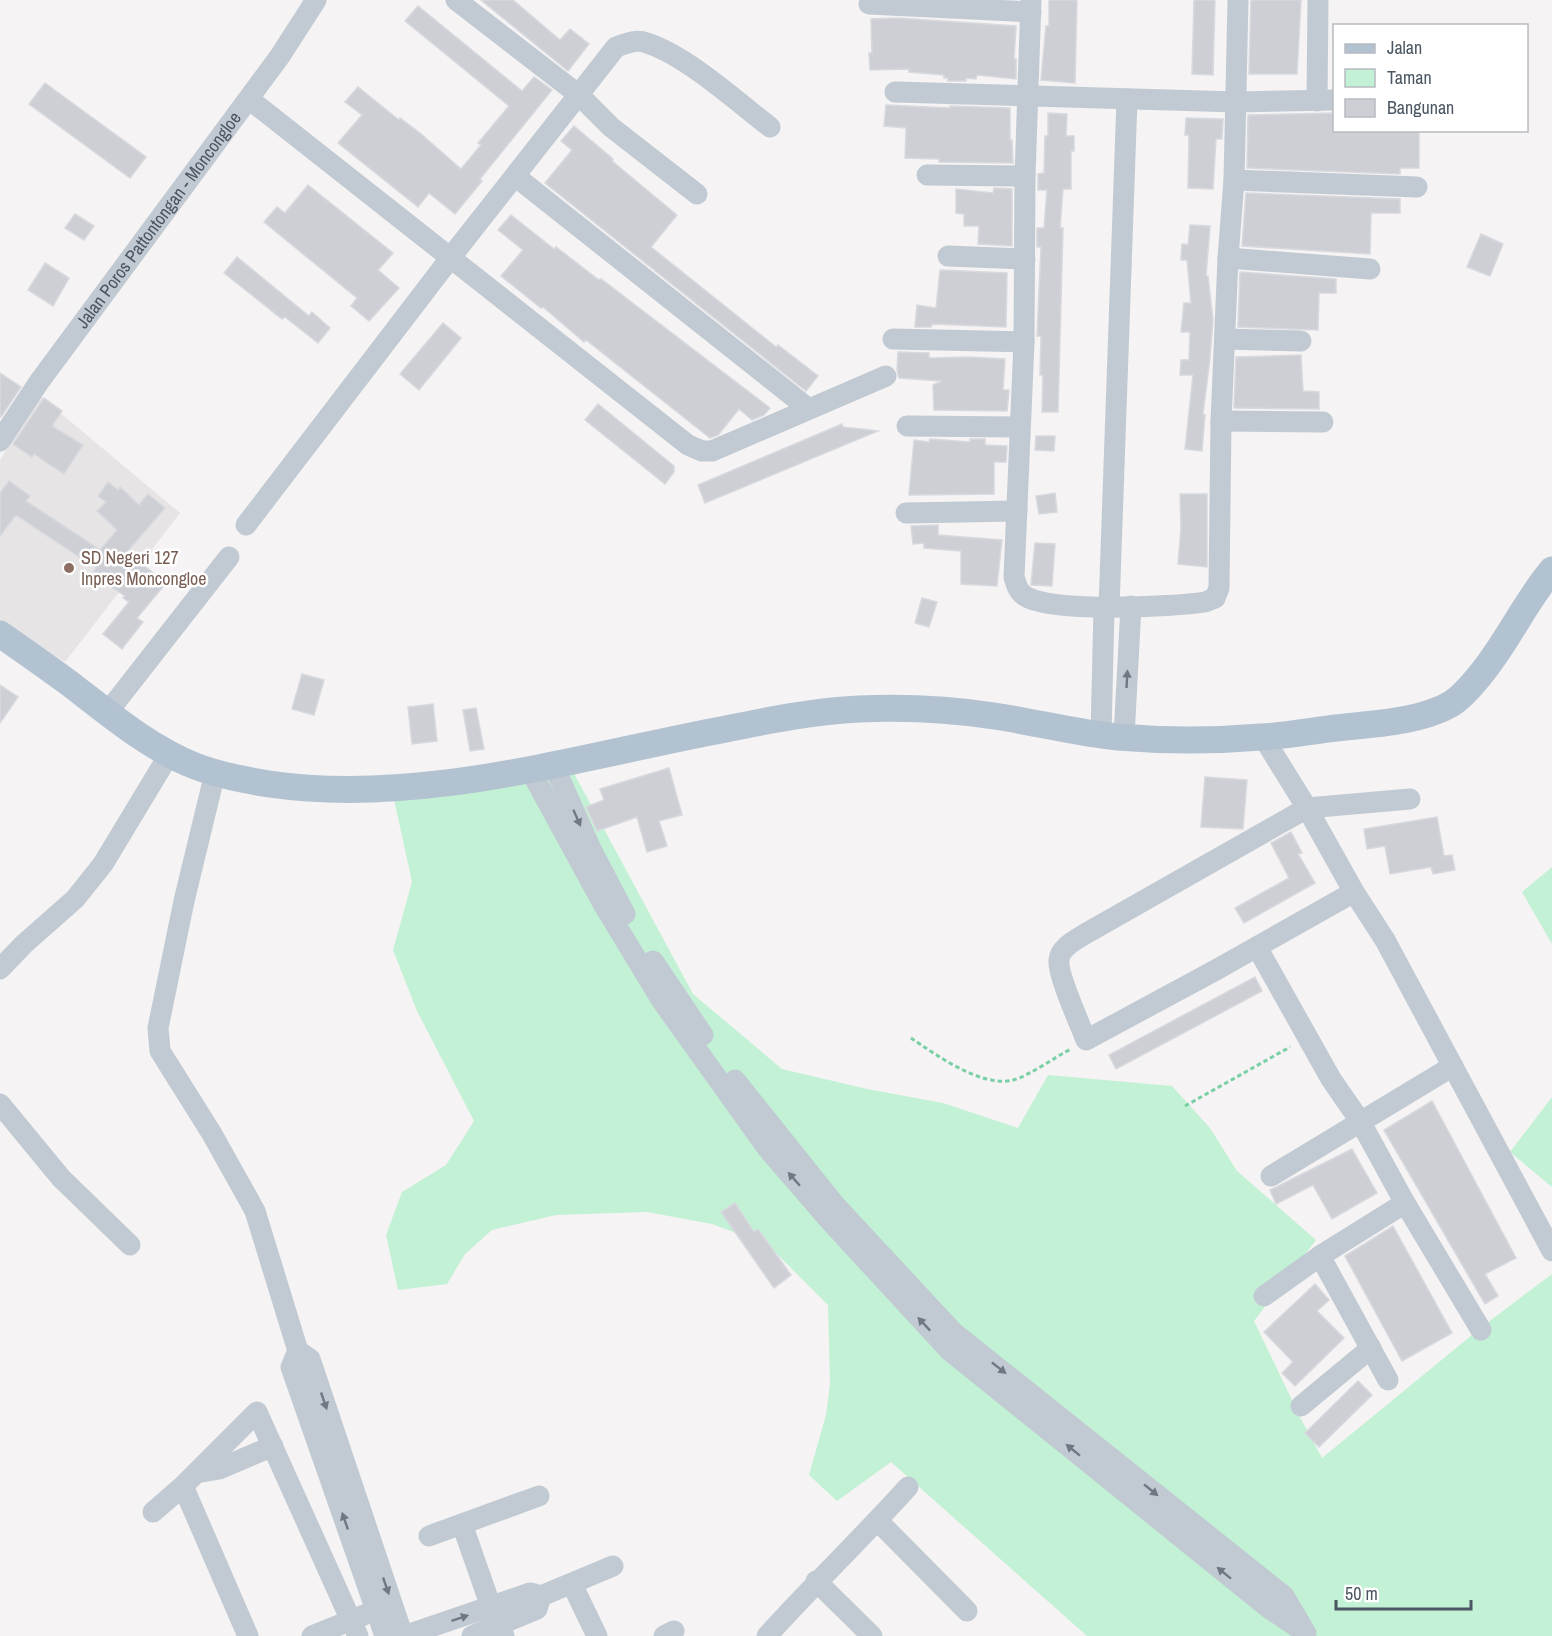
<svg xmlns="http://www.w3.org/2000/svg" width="1552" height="1636" font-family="'Archivo Narrow',sans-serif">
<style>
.education{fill:#e6e4e5}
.green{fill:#c3f1d5}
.building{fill:#cdcfd5;stroke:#d7d9de;stroke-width:1.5}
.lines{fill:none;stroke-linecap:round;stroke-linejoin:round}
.path{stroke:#7ad0a6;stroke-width:3;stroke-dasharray:4.5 3;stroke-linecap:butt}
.minor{stroke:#c1cad2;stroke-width:21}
.major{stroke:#b3c2d1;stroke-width:27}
.oneway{fill:#6e7983}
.education-dot{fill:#8d6e63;stroke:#fff;stroke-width:2}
.labels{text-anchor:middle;stroke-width:5;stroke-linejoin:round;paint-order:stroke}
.street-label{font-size:18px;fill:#4a5661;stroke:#fff}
.education-label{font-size:18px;fill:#785e54;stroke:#fff;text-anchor:start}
</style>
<rect width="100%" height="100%" fill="#f5f3f3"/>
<polygon class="education" points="40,396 180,513 65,662 0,622 0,460"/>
<g class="green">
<polygon points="563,753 693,994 782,1069 867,1089 943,1103 1018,1128 1048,1075 1172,1086 1210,1128 1237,1171 1316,1240 1254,1321 1301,1419 1322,1458 1483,1326 1552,1274 1552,1636 1087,1636 891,1462 837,1501 809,1475 826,1415 830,1384 828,1305 768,1245 712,1224 647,1212 556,1215 492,1230 465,1254 447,1284 398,1290 386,1235 402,1192 446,1165 474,1121 417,1011 393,950 412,882 392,790"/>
<polygon points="1552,867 1552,944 1522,892"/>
<polygon points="1552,1097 1552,1187 1510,1152"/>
</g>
<g class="building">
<polygon points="481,0 513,0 560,40 570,29 589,44 568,71"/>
<polygon points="1049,0 1077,0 1075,83 1041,80 1046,26 1049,26"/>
<polygon points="1194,0 1215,0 1213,75 1192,74"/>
<polygon points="1251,0 1301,0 1297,74 1249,74"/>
<polygon points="418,6 522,91 534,77 552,90 480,179 482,181 455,214 429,193 418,207 338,143 362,115 345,102 358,87 399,120 400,118 420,133 461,169 481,145 478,143 509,106 405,21"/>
<polygon points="898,18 1016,26 1014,59 1016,59 1016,79 977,75 976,79 966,78 966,81 948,81 948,78 944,78 944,75 909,72 909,69 870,70 869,53 872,53 871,19"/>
<polygon points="45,83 146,157 130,178 29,104"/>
<polygon points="886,105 950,108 950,106 1010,108 1010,140 1012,140 1013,163 939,162 939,159 905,158 906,128 884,126"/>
<polygon points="1048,113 1067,114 1066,136 1074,136 1074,151 1071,151 1071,189 1063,189 1060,228 1063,228 1058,412 1042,412 1043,375 1040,375 1041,336 1037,336 1041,247 1037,247 1037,228 1044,228 1047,190 1038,190 1038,174 1044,173 1045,136 1048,136"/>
<polygon points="1335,113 1335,130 1419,130 1419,168 1400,168 1400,174 1247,168 1248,115"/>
<polygon points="1186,118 1223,119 1222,139 1216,139 1213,189 1188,188 1189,135 1185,135"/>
<polygon points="574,126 613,159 612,161 677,215 651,247 776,347 778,345 818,376 806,391 545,183 572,150 561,141"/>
<polygon points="308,185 393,253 378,270 399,288 369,321 351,306 357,298 264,222 277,207 285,213"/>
<polygon points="994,188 1012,189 1012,246 978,244 979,226 964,226 964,214 956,213 956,189 993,193"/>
<polygon points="1246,193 1400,199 1400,213 1371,213 1370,254 1242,246"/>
<polygon points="75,214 94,226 84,240 65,228"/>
<polygon points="511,215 554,249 556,247 599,280 601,279 770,408 764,415 752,420 739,409 718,435 710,438 586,340 584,342 543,307 541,308 501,276 523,250 498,230"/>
<polygon points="1190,225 1210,226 1206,276 1208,276 1213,320 1210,358 1203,414 1205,415 1202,451 1185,449 1193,375 1180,375 1181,360 1189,360 1190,332 1181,332 1184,303 1191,303 1187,260 1181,260 1182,244 1188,245"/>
<polygon points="1481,234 1503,244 1490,276 1467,267"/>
<polygon points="237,257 309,316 312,312 330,328 318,343 285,317 282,319 224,273"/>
<polygon points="45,263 69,278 53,306 28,290"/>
<polygon points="940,270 1007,273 1006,327 932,324 931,327 915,327 917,305 936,308"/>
<polygon points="1240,272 1336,279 1336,293 1319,293 1318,330 1238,327"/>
<polygon points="443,323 461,338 419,390 400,374"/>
<polygon points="898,352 929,353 929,358 969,357 1005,359 1003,390 1009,390 1007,411 934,410 933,385 942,381 899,378 897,370"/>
<polygon points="1301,355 1303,391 1319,392 1319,409 1234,408 1236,357"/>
<polygon points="0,373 21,387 1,417 0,417"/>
<polygon points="44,398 62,411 52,426 83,445 64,474 34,454 32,457 13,444"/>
<polygon points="598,404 674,466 674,472 665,484 585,420"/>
<polygon points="842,424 843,427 878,431 705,503 698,485"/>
<polygon points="1036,436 1055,436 1054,451 1035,450"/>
<polygon points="930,439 970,442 970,439 985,439 985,445 1007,446 1006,462 994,462 994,494 909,495 914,440 929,442"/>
<polygon points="9,481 30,496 26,501 100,550 117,530 97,511 106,502 98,496 108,482 118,490 120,487 139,505 148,494 165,508 127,552 166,583 137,618 143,622 122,649 103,634 129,602 123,598 125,596 92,574 96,568 16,515 0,536 0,493"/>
<polygon points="1055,493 1057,512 1039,514 1036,496"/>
<polygon points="1180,494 1207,494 1207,567 1178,564 1181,528"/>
<polygon points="938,525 938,535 1002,540 997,586 961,584 961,551 924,548 924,543 913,544 911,526"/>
<polygon points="1035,543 1055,544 1052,586 1031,585"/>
<polygon points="922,598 937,602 929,627 915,623"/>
<polygon points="302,674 324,680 314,715 292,709"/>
<polygon points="0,685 18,697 0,723"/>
<polygon points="433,704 437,741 412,744 408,707"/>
<polygon points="476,708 484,749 470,751 463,710"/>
<polygon points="669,768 682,815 659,821 667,846 647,852 637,817 597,831 586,807 604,800 600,789"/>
<polygon points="1205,777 1247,780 1243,829 1201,827"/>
<polygon points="1437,817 1444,856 1452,855 1455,870 1433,874 1431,867 1390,874 1385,846 1367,849 1364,829"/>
<polygon points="1291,832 1302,853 1298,854 1315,883 1244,923 1235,908 1289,878 1271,843"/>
<polygon points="1255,977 1262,991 1116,1069 1109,1055"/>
<polygon points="1432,1101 1516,1258 1485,1274 1498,1296 1485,1304 1384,1130"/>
<polygon points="1352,1149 1377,1193 1332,1219 1313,1185 1276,1204 1270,1190"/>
<polygon points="735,1203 754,1232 758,1229 791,1275 774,1288 721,1212"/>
<polygon points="1393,1226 1452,1333 1402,1361 1345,1256"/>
<polygon points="1315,1284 1329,1300 1317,1311 1344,1338 1295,1386 1282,1373 1293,1362 1264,1332"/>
<polygon points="1358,1381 1372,1395 1319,1447 1305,1433"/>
</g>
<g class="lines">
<g class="path">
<path d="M911,1038C936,1055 982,1088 1013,1080C1029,1076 1055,1057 1071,1049"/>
<polyline points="1185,1106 1290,1047"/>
</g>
<g class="minor">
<polyline points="456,0 579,95 611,127 697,194"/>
<path d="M1031,0L1025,176L1024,342L1014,577C1016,584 1018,592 1025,596C1050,613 1173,607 1205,602L1215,598L1219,588L1221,421L1228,258L1234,180L1238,0"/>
<polyline points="869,4 1031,12"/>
<polyline points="895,92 1237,102 1334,100"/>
<polyline points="249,99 688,445 702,451 712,451 886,376"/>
<polyline points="1317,101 1318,0"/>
<polyline points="927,175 1025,176"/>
<polyline points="515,176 809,409"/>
<polyline points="1234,180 1417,187"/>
<polyline points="948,256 1025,259"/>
<polyline points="1228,258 1370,269"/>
<polyline points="893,339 1024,342"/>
<polyline points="1225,339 1301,341"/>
<polyline points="1221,421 1323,422"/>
<polyline points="907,426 1019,427"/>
<path id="s1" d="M0,441L39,382L280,56L316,0"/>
<polyline points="906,513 1017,511"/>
<path d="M246,525L451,257L616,47C627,43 636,39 647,43C687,56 736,101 770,127"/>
<polyline points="1109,608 1127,99"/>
<polyline points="107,713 229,557"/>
<polyline points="1101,735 1104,608"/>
<polyline points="1124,737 1131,606"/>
<polyline points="1263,737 1307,808 1354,892 1385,940 1552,1251"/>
<polyline points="553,764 591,849 625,914"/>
<polyline points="529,768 602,902 662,1001 767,1148 830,1221 949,1350 1270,1609 1306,1633"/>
<polyline points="215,773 184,901 158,1028 160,1051 212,1134 255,1211 298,1351 310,1359 403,1636"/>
<path d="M1354,892L1214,971L1086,1040C1080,1024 1057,974 1059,960C1060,947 1076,940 1085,934L1307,808L1410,799"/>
<polyline points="1257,947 1331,1079 1360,1121 1405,1203 1481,1330"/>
<polyline points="653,961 703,1035"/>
<polyline points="0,969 24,944 75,899 103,864 170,753"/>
<polyline points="735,1080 835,1205 953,1332 1284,1596 1303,1628"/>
<polyline points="0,1104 61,1178 130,1245"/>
<polyline points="1271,1176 1453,1066"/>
<polyline points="1264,1296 1320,1256"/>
<polyline points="298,1351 291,1367 385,1636"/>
<polyline points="1388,1380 1320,1256 1405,1203"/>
<polyline points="1301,1406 1371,1348"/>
<polyline points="196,1473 219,1469 273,1446"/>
<polyline points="183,1486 257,1412 358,1636"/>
<polyline points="153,1512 183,1486 248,1636"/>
<polyline points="878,1521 967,1611"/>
<polyline points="462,1524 491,1607 504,1636"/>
<polyline points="429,1536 539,1496"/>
<polyline points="816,1581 872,1636"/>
<polyline points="572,1584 597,1636"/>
<polyline points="312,1636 364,1615"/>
<polyline points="404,1636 530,1593 541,1596 613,1566"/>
<polyline points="472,1636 537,1609 541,1596"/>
<polyline points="664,1636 674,1631"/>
<path d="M767,1636C813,1585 862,1538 908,1487"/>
</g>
<path class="major" d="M0,634C23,650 46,666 69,683C108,713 149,748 195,766C218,775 244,780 269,784C421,806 577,757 726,729C770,720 815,711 859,709C904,707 949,709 994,716C1035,722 1076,733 1118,737C1165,741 1214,741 1261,737C1286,736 1311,731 1336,728C1372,724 1420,722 1451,704C1462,697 1473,684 1481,674C1508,641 1525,602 1552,570"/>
</g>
<defs><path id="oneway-solid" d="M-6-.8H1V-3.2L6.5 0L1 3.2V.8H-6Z" transform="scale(1.5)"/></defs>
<g class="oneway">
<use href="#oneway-solid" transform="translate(1127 679) rotate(-87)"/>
<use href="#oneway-solid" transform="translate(577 818) rotate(66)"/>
<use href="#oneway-solid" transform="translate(794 1179) rotate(-131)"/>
<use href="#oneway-solid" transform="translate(924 1324) rotate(-133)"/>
<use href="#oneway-solid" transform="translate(999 1368) rotate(38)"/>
<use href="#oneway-solid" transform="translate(324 1401) rotate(71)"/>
<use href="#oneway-solid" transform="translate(1073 1450) rotate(-141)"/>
<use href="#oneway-solid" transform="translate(1151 1490) rotate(39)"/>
<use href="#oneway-solid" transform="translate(345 1521) rotate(-109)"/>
<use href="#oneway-solid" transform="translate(1224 1573) rotate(-141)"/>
<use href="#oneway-solid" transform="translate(386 1586) rotate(71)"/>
<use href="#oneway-solid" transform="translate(460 1618) rotate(-18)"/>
</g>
<circle class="education-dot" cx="69" cy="568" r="6"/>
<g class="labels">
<g class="street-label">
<text dy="6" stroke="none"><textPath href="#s1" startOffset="272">Jalan Poros Pattontongan - Moncongloe</textPath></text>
</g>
<g class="education-label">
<text x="81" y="564">SD Negeri 127<tspan x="81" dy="21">Inpres Moncongloe</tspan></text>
</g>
</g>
<rect x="1333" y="24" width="195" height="108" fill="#ffffff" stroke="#b7bbc0" stroke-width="1.5"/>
<rect x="1345" y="44" width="30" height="9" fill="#b3c2d1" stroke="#b7bbc0" stroke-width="1.5"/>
<text x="1387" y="54" font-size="18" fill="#4a5661">Jalan</text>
<rect x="1345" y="69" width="30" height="18" fill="#c3f1d5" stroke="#b7bbc0" stroke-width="1.5"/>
<text x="1387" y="84" font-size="18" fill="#4a5661">Taman</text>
<rect x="1345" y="99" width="30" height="18" fill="#cdcfd5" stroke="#b7bbc0" stroke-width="1.5"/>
<text x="1387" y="114" font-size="18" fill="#4a5661">Bangunan</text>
<path d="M1336 1600v9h135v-9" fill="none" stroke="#4a5661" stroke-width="3"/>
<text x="1345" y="1600" font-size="18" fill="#4a5661" stroke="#ffffff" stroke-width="4.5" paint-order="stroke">50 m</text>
</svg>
